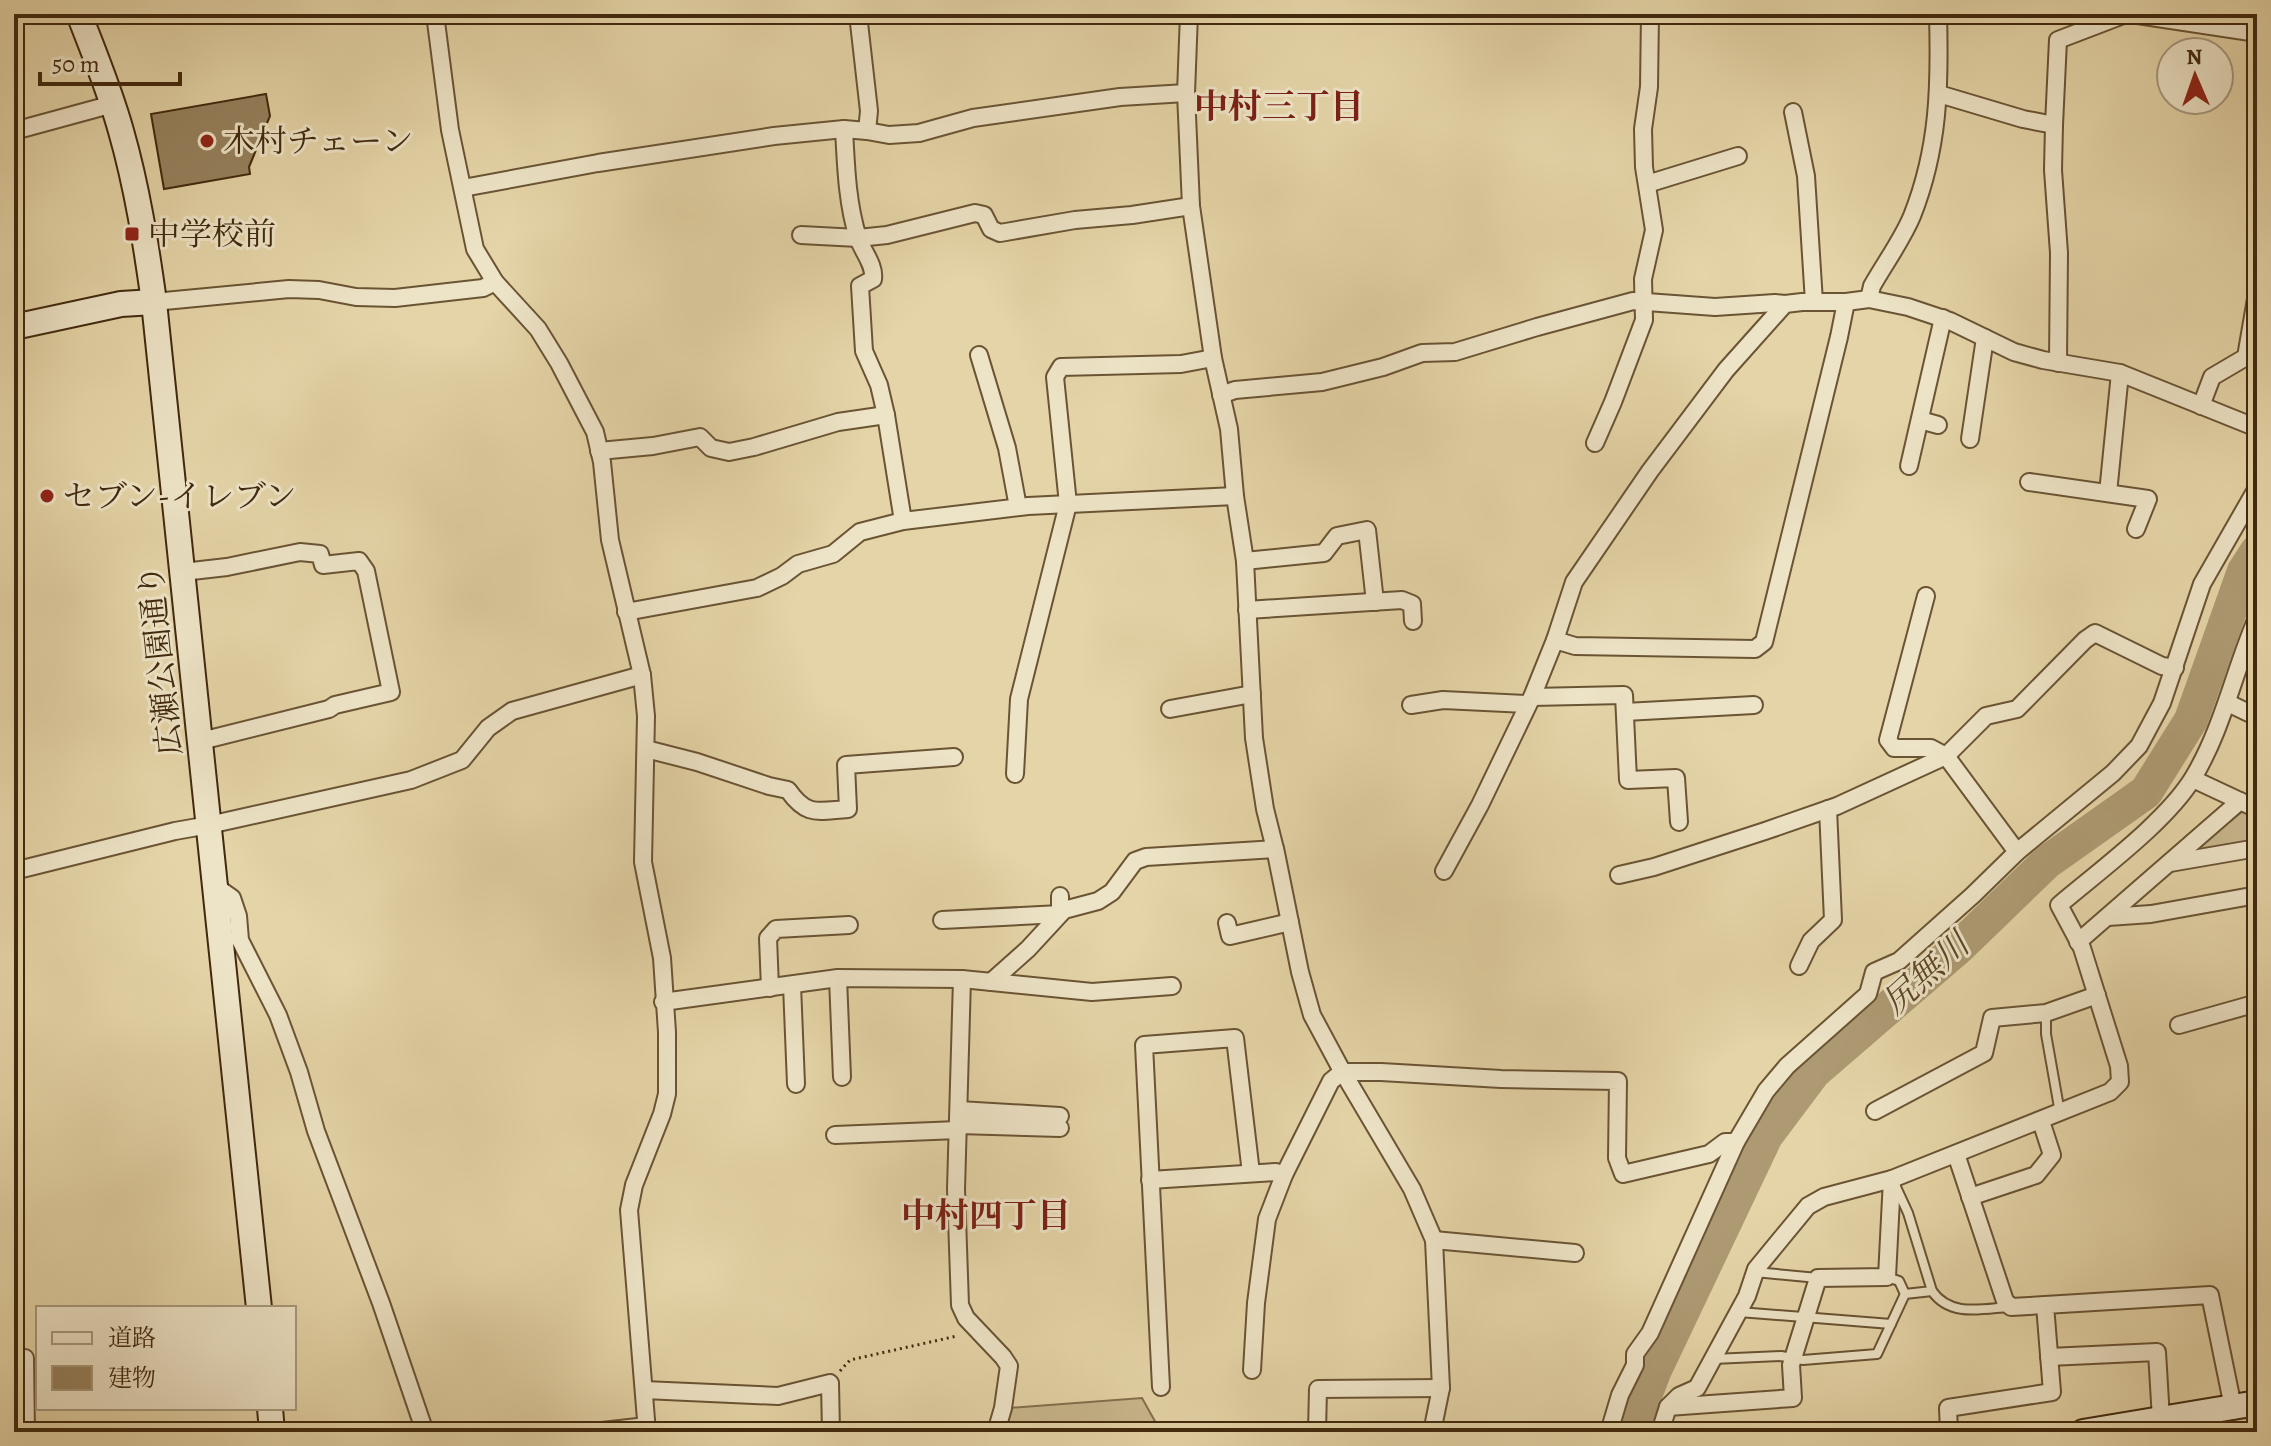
<svg xmlns="http://www.w3.org/2000/svg" width="2271" height="1446" font-family="Alegreya,'Noto Serif JP',serif">
<style>
.green{fill:#c8b78d;stroke:#84704e;stroke-width:2}
.lines{fill:none;stroke-linecap:round;stroke-linejoin:round}
.river{stroke:#ad9a73;stroke-width:34}
.building{fill:#96825e;stroke:#41290e;stroke-width:2}
.lane-casing{stroke:#6a5434;stroke-width:12}
.street-casing{stroke:#6a5434;stroke-width:20}
.secondary-casing{stroke:#41290e;stroke-width:28}
.path{stroke:#41290e;stroke-width:3;stroke-dasharray:2 4;stroke-linecap:butt}
.lane{stroke:#ede3c6;stroke-width:8}
.street{stroke:#ede3c6;stroke-width:16}
.secondary{stroke:#ede3c6;stroke-width:24}
.poi-dot{fill:#8f2418;stroke:#ede3c6;stroke-width:3}
.labels{text-anchor:middle;stroke-width:6;stroke-linejoin:round;paint-order:stroke}
.poi-label{font-size:32px;fill:#41290e;stroke:#ede3c6;text-anchor:start}
.street-label{font-size:32px;fill:#41290e;stroke:#ede3c6}
.neighbourhood-label{font-size:34px;font-weight:bold;fill:#7a1f14;stroke:#ede3c6}
.water-label{font-size:34px;font-style:italic;fill:#5c4527;stroke:#ede3c6}
</style>
<rect width="100%" height="100%" fill="#e4d4a7"/>
<filter id="stains"><feTurbulence type="fractalNoise" baseFrequency=".0025" numOctaves="4"/><feColorMatrix values="0 0 0 0 .2 0 0 0 0 .09 0 0 0 0 .02 0 0 0 .5 -.17"/></filter>
<radialGradient id="worn" r=".72"><stop offset=".6" stop-color="#630" stop-opacity="0"/><stop offset="1" stop-color="#630" stop-opacity=".3"/></radialGradient>
<g class="green">
<polygon points="2244,810 2257,816 2257,845 2200,855 2198,847"/>
<polygon points="1142,1398 1161,1432 1001,1432 1008,1408"/>
</g>
<g class="lines">
<polyline class="river" points="1633,1432 1636,1420 1654,1372 1766,1136 1814,1072 1959,947 2047,862 2146,792 2191,720 2244,571 2257,551"/>
</g>
<polygon class="building" points="266,94 270,116 249,167 250,174 164,189 151,114"/>
<g class="lines">
<g class="lane-casing">
<g id="lane">
<polyline points="2046,1014 2046,1034 2060,1113"/>
<polyline points="1755,1272 1818,1278"/>
<polyline points="1887,1277 1899,1281 1905,1294"/>
<path d="M1932,1291C1950,1317 1981,1309 2008,1307"/>
<polyline points="1739,1312 1891,1324"/>
<polyline points="1713,1359 1781,1356 1803,1360 1877,1354 1905,1294 1932,1291 1908,1213 1896,1187"/>
</g>
</g>
<g class="street-casing">
<g id="street">
<polyline points="435,14 450,130 475,249 495,282 538,329 559,363 595,432 602,462 610,540 642,675 646,716 643,862 662,958 667,1032 667,1094 662,1114 634,1185 629,1210 647,1432"/>
<polyline points="858,14 869,111 867,131"/>
<polyline points="1189,14 1186,93 1191,206 1213,358 1229,429 1235,496 1245,561 1254,738 1265,809 1276,853 1300,972 1312,1015 1341,1069 1412,1189 1434,1240 1441,1388 1432,1432"/>
<polyline points="2131,14 2257,33"/>
<polyline points="1939,94 2023,119 2054,125 2053,170 2059,253 2058,363"/>
<polyline points="1793,112 1806,176 1814,302"/>
<polyline points="2054,125 2058,40 2126,14"/>
<path d="M844,129C846,166 847,203 858,238C863,252 875,265 873,279L860,286L864,351L879,385L886,415L903,521"/>
<polyline points="14,131 113,104"/>
<polyline points="1647,184 1738,156"/>
<polyline points="463,188 598,163 774,136 844,129 867,131 889,135 919,133 973,118 1120,97 1186,93"/>
<polyline points="801,235 858,238 887,235 975,213 984,215 991,229 1000,233 1075,220 1132,215 1191,206"/>
<path d="M1869,299L1872,286C1885,263 1902,240 1912,216C1939,148 1940,86 1938,14"/>
<polyline points="154,302 289,289 319,290 356,297 395,298 483,288 495,282"/>
<polyline points="979,355 1007,448 1018,507"/>
<polyline points="1221,395 1235,390 1322,382 1383,367 1422,353 1455,352 1537,327 1633,301 1715,307 1775,303 1785,304"/>
<polyline points="2201,406 2212,377 2246,357 2257,293"/>
<polyline points="1920,420 1938,425"/>
<polyline points="1970,439 1985,338"/>
<polyline points="1595,443 1613,402 1644,320 1643,279 1654,230 1644,167 1643,129 1649,87 1650,14"/>
<polyline points="599,451 653,446 700,437 711,448 729,452 754,447 838,422 886,415"/>
<polyline points="1909,466 1943,318"/>
<polyline points="2029,482 2148,499 2136,529"/>
<polyline points="2108,493 2120,373"/>
<polyline points="1245,561 1324,553 1337,536 1367,530 1375,602"/>
<polyline points="183,572 227,567 300,552 320,554 323,565 359,561 366,571 391,692 335,705 329,709 201,741"/>
<polyline points="1926,596 1888,740 1894,748 1931,748 1946,756 2017,852"/>
<polyline points="1247,610 1402,600 1412,604 1413,621"/>
<polyline points="626,612 757,588 782,576 798,564 833,554 860,532 903,521 1028,506 1235,496"/>
<polyline points="1555,640 1575,646 1755,649 1764,642 1839,337 1846,302"/>
<polyline points="1532,697 1624,695 1628,780 1676,778 1679,822"/>
<polyline points="2228,703 2257,717"/>
<polyline points="1411,705 1443,700 1528,704"/>
<polyline points="1170,709 1252,694"/>
<polyline points="1625,712 1754,705"/>
<path d="M646,749L697,762L769,786L788,790C807,817 817,811 848,809L846,765L954,757"/>
<polyline points="1015,774 1019,699 1068,504 1055,377 1061,367 1181,364 1213,358"/>
<polyline points="2193,779 2257,809"/>
<polyline points="2170,863 2257,848"/>
<polyline points="14,871 175,831 209,825 411,780 462,760 488,728 512,711 642,675"/>
<polyline points="1444,871 1480,805 1532,697 1555,640 1574,582 1650,471 1726,370 1785,304 1802,302 1846,302 1869,299 1908,307 1950,321 2014,352 2043,360 2120,373 2257,428"/>
<polyline points="1619,875 1654,867 1765,831 1837,806 1946,756 1986,716 2017,709 2085,640 2095,633 2162,666 2175,668"/>
<polyline points="215,886 232,898 238,916 240,940 278,1015 299,1072 316,1131 381,1303 425,1432"/>
<polyline points="2108,917 2151,914 2257,895"/>
<polyline points="942,920 1060,914 1060,896"/>
<polyline points="1227,923 1230,936 1290,922"/>
<polyline points="2078,942 2240,801"/>
<polyline points="1799,966 1811,941 1833,920 1828,809"/>
<polyline points="838,978 842,1077"/>
<polyline points="962,979 956,1189 960,1305 966,1318 1003,1357 1009,1366 1003,1408 996,1432"/>
<polyline points="991,982 1028,949 1064,910 1098,901 1112,892 1135,861 1146,857 1275,849"/>
<polyline points="792,985 796,1084"/>
<polyline points="770,988 768,938 776,929 849,925"/>
<polyline points="663,1002 838,978 962,979 1092,992 1172,986"/>
<polyline points="2179,1025 2257,1003"/>
<polyline points="959,1110 1060,1116"/>
<polyline points="1875,1111 1984,1053 1992,1018 2046,1013 2097,995"/>
<polyline points="958,1125 1060,1128"/>
<polyline points="835,1135 958,1130"/>
<polyline points="1956,1154 2005,1301 2011,1307 2045,1305"/>
<polyline points="1150,1180 1276,1172 1284,1175"/>
<polyline points="1970,1197 2036,1175 2052,1155 2041,1121"/>
<polyline points="1434,1240 1575,1253"/>
<polyline points="2049,1357 2157,1352 2161,1419"/>
<polyline points="14,1358 25,1358 26,1432"/>
<polyline points="1252,1370 1256,1303 1267,1219 1284,1175 1331,1081 1342,1072 1381,1072 1501,1079 1618,1081 1617,1158 1623,1174 1709,1154 1725,1142 1736,1142"/>
<polyline points="1161,1387 1144,1045 1235,1038 1251,1173"/>
<polyline points="644,1390 778,1396 830,1383 831,1432"/>
<polyline points="1668,1407 1793,1398 1791,1365 1818,1278 1887,1277 1892,1179"/>
<polyline points="593,1432 647,1426"/>
<polyline points="1317,1432 1318,1389 1441,1388"/>
<polyline points="1609,1432 1620,1395 1635,1365 1635,1354 1650,1333 1736,1142 1766,1091 1787,1066 1868,994 1874,972 1899,961 1973,895 2017,852 2113,773 2139,746 2162,703 2202,584 2257,488"/>
<path d="M1660,1432L1668,1407L1679,1396L1697,1388L1747,1296L1756,1269L1808,1206L1824,1197L1892,1179L2110,1092L2120,1082L2119,1066L2082,948L2059,905C2099,871 2166,822 2193,778C2223,728 2234,671 2257,618"/>
<polyline points="1949,1432 1948,1408 2052,1392 2045,1305 2210,1295 2233,1407"/>
</g>
</g>
<g class="secondary-casing">
<g id="secondary">
<path d="M79,14C94,53 110,91 121,131C137,187 146,244 154,302L259,1308"/>
<polyline points="14,327 121,304 154,302"/>
<polyline points="270,1408 272,1432"/>
<polyline points="2083,1432 2257,1403"/>
</g>
</g>
<polyline class="path" points="840,1371 850,1360 957,1336"/>
<use href="#lane" class="lane"/>
<use href="#street" class="street"/>
<use href="#secondary" class="secondary"/>
</g>
<g class="poi-dot">
<circle cx="207" cy="141" r="8"/>
<rect x="124" y="226" width="16" height="16" rx="4"/>
<circle cx="47" cy="496" r="8"/>
</g>
<g class="labels">
<g class="poi-label">
<text x="223" y="152">木村チェーン</text>
<text x="148" y="245">中学校前</text>
<text x="63" y="507">セブン-イレブン</text>
</g>
<g class="street-label">
<text transform="translate(160 660) rotate(-96)" y="11">広瀬公園通り</text>
</g>
<g class="neighbourhood-label">
<text x="1279" y="118">中村三丁目</text>
<text x="986" y="1227">中村四丁目</text>
</g>
<g class="water-label">
<text transform="translate(1925 973) rotate(-42)" y="12">尻無川</text>
</g>
</g>
<rect width="2271" height="1446" fill="none" stroke="#e4d4a7" stroke-width="48"/>
<rect x="16" y="16" width="2239" height="1414" fill="none" stroke="#41290e" stroke-width="4"/>
<rect x="24" y="24" width="2223" height="1398" fill="none" stroke="#41290e" stroke-width="2"/>
<rect x="36" y="1306" width="260" height="104" fill="#ede3c6" stroke="#a8997c" stroke-width="2"/>
<rect x="52" y="1332" width="40" height="12" fill="#ede3c6" stroke="#a8997c" stroke-width="2"/>
<text x="108" y="1346" font-size="24" fill="#41290e">道路</text>
<rect x="52" y="1366" width="40" height="24" fill="#96825e" stroke="#a8997c" stroke-width="2"/>
<text x="108" y="1386" font-size="24" fill="#41290e">建物</text>
<g transform="translate(2195 76) rotate(358)"><circle r="38" fill="#ede3c6" stroke="#a8997c" stroke-width="2"/>
<path d="M0-6L14 30L0 20L-14 30Z" fill="#8f2418"/>
<text y="-12" font-size="22" font-weight="bold" text-anchor="middle" fill="#41290e">N</text>
</g>
<path d="M40 72v12h140v-12" fill="none" stroke="#41290e" stroke-width="4"/>
<text x="52" y="72" font-size="24" fill="#41290e" stroke="#ede3c6" stroke-width="6" paint-order="stroke">50 m</text>
<rect width="100%" height="100%" filter="url(#stains)"/>
<rect width="100%" height="100%" fill="url(#worn)"/>
</svg>
